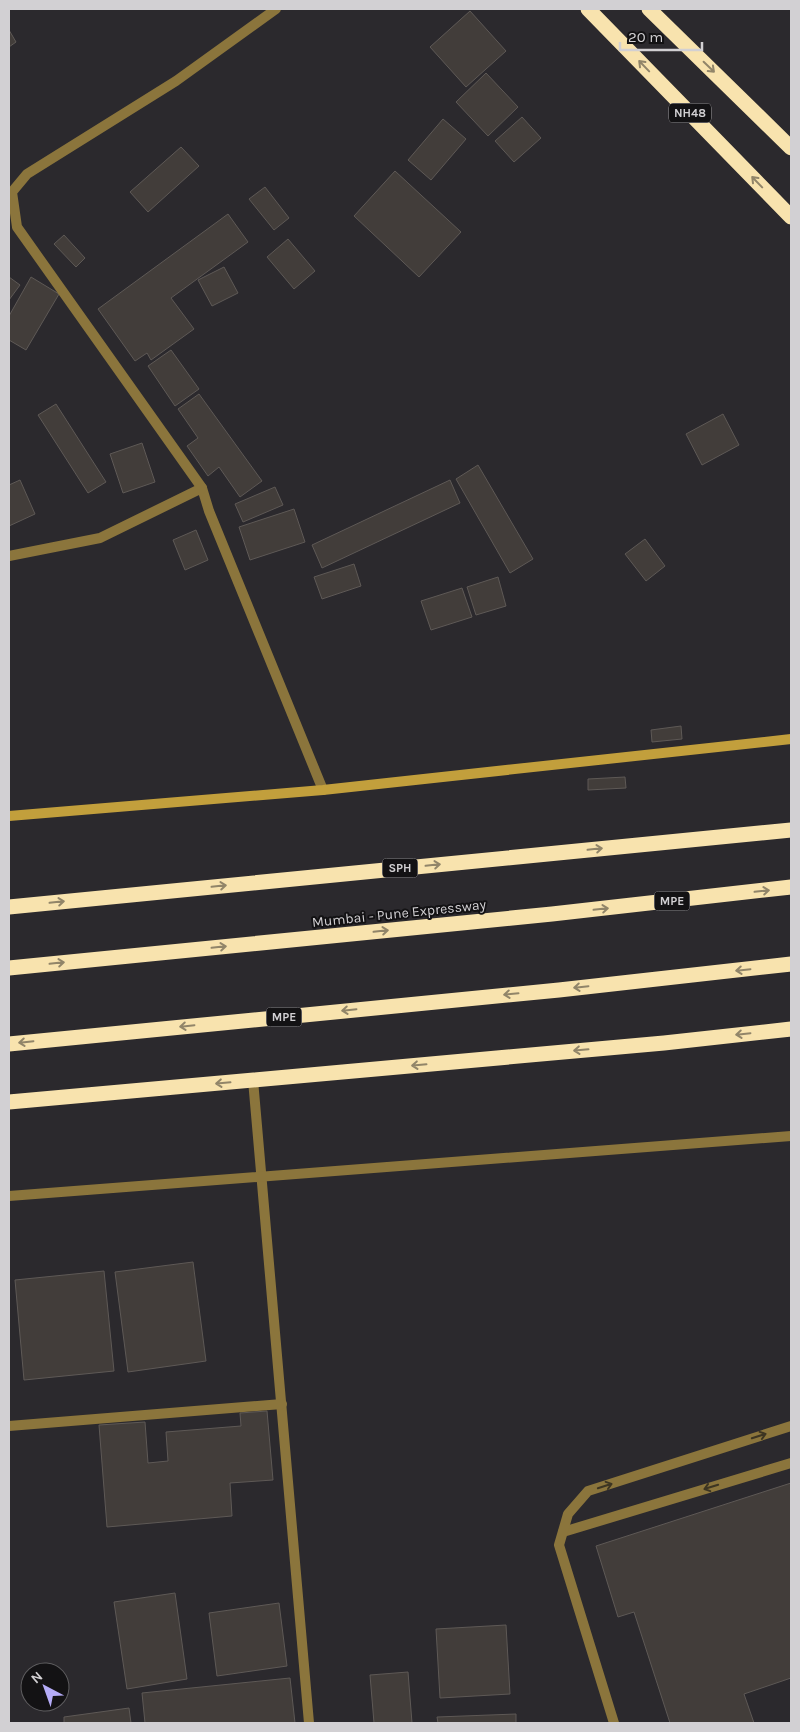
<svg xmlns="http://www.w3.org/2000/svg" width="800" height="1732" font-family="Karla,sans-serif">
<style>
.building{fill:#423d3a;stroke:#5e5956}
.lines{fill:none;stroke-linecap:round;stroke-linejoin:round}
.lane{stroke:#8b753c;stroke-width:10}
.street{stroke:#8b753c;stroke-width:10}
.secondary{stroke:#c29f3c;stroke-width:10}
.highway{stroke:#f8e3ae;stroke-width:15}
.oneway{stroke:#918569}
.oneway2{stroke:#3d3522}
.labels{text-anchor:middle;stroke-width:4;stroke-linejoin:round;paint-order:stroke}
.shield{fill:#131214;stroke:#99979a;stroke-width:1}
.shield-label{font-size:12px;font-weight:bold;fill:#d2d0d3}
.street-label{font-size:14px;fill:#d2d0d3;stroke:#131214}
</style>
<rect width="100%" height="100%" fill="#2b292d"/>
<g class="building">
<polygon points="470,11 506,51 466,87 430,47"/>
<polygon points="9,30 16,42 9,47"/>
<polygon points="486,73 518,107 488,136 456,102"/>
<polygon points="522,117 541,138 514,162 495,141"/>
<polygon points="443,119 466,139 431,180 408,160"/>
<polygon points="181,147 199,166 148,212 130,192"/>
<polygon points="395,171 461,232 419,277 354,216"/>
<polygon points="265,187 289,218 274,230 249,199"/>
<polygon points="228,214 248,242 171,298 194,329 151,360 147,353 135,361 98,309"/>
<polygon points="64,235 85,258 76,267 54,244"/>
<polygon points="288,239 315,271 294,289 267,257"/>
<polygon points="224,267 238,293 212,306 198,280"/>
<polygon points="9,277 20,285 9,300"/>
<polygon points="31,277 59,294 26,350 9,340 9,316"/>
<polygon points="171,350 199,389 175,406 148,366"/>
<polygon points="199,394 262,481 240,497 219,467 208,476 187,446 198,438 178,409"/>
<polygon points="56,404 106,482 88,493 38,415"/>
<polygon points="723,414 739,445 702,465 686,434"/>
<polygon points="142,443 155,482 123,493 110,454"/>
<polygon points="478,465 533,559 510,573 456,479"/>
<polygon points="20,480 35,514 9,526 9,485"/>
<polygon points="450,480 460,503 322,568 312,545"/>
<polygon points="275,487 283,505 243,522 235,504"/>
<polygon points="294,509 305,542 250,560 239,527"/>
<polygon points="196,530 208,560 185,570 173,540"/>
<polygon points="645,539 665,566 646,581 625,554"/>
<polygon points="354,564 361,586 322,599 314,577"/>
<polygon points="498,577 506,606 476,615 467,587"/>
<polygon points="462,588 472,617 431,630 421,601"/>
<polygon points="681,726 682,739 652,742 651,730"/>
<polygon points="625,777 626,788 588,790 588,779"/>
<polygon points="193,1262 206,1361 128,1372 115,1272"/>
<polygon points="104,1271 114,1371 24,1380 15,1280"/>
<polygon points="267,1411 273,1480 230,1483 232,1516 107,1527 99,1425 145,1422 148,1463 168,1461 166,1432 241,1426 240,1413"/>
<polygon points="791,1483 791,1678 744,1694 754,1723 670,1723 634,1612 618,1617 596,1546"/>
<polygon points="175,1593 187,1679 127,1689 114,1602"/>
<polygon points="279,1603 287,1666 217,1676 209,1613"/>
<polygon points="506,1625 510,1694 440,1698 436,1629"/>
<polygon points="408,1672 412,1723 374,1723 370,1675"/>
<polygon points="290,1678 295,1723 145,1723 142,1693"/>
<polygon points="129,1708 131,1723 64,1723 64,1717"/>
<polygon points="516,1714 516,1723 438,1723 437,1717"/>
</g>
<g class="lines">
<g class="lane">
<polyline points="563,1532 791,1463"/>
<polyline points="614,1723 559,1545 568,1514 588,1491 791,1426"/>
</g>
<g class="street">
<polyline points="276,9 176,81 27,174 12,192 17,227 202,488 209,511 323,790"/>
<polyline points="9,556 100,538 202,488"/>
<polyline points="253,1080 309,1723"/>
<polyline points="9,1196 791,1136"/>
<polyline points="9,1426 282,1404"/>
</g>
<polyline class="secondary" points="9,816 323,790 791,739"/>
<g class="highway">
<polyline points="588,9 791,217"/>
<polyline points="649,9 791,148"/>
<polyline points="9,907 791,830"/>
<polyline points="9,968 552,914 791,887"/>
<polyline points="9,1044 559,990 791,964"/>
<polyline points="9,1102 664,1043 791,1029"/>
</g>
</g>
<defs><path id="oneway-shaft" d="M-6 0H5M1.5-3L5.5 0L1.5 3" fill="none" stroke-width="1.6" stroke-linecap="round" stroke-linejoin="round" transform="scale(1.25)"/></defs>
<g class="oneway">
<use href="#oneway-shaft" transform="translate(644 66) rotate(-134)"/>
<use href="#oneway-shaft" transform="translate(709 67) rotate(44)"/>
<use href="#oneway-shaft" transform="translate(757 182) rotate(-134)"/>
<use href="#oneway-shaft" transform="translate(595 849) rotate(-6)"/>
<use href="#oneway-shaft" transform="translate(433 865) rotate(-6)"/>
<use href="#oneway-shaft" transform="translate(219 886) rotate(-6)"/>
<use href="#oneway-shaft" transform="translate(762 891) rotate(-6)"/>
<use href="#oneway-shaft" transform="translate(57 902) rotate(-6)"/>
<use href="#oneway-shaft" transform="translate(601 909) rotate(-6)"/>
<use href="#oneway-shaft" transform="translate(381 931) rotate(-6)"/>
<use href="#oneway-shaft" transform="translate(219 947) rotate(-6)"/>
<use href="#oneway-shaft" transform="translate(57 963) rotate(-6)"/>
<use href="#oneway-shaft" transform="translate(743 970) rotate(174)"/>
<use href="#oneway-shaft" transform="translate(581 987) rotate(174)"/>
<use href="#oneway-shaft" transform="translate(511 994) rotate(174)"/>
<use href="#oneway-shaft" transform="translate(349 1010) rotate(174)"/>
<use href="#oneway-shaft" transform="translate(187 1026) rotate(174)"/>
<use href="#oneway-shaft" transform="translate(743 1034) rotate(174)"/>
<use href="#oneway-shaft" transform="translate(26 1042) rotate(174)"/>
<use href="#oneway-shaft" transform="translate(581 1050) rotate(175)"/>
<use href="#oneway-shaft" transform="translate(419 1065) rotate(175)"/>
<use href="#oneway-shaft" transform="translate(223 1083) rotate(175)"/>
</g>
<g class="oneway2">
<use href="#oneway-shaft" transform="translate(759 1436) rotate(-18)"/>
<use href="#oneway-shaft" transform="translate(605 1486) rotate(-18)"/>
<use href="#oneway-shaft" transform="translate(711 1487) rotate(163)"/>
</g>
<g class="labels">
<g class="shield">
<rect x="669" y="103.5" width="42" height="19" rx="4"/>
<rect x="382.5" y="858.5" width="35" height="19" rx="4"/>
<rect x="654.5" y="891.5" width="35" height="19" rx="4"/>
<rect x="266.5" y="1007.5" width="35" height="19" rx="4"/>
</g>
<g class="shield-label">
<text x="690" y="117">NH48</text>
<text x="400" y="872">SPH</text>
<text x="672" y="905">MPE</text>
<text x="284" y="1021">MPE</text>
</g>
<g class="street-label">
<text transform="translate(399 913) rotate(-6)" y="5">Mumbai - Pune Expressway</text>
</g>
</g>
<rect width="800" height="1732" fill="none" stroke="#d2d0d3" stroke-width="20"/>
<g transform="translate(45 1687) rotate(319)"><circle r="24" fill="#131214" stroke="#5f5e60"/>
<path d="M0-4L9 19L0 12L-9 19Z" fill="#b5acf8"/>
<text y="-8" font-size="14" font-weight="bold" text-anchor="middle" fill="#d2d0d3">N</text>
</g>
<path d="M620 42v8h82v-8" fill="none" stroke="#d2d0d3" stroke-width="2.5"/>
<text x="628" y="42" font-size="15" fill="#d2d0d3" stroke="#131214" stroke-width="4" paint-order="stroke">20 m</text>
</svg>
